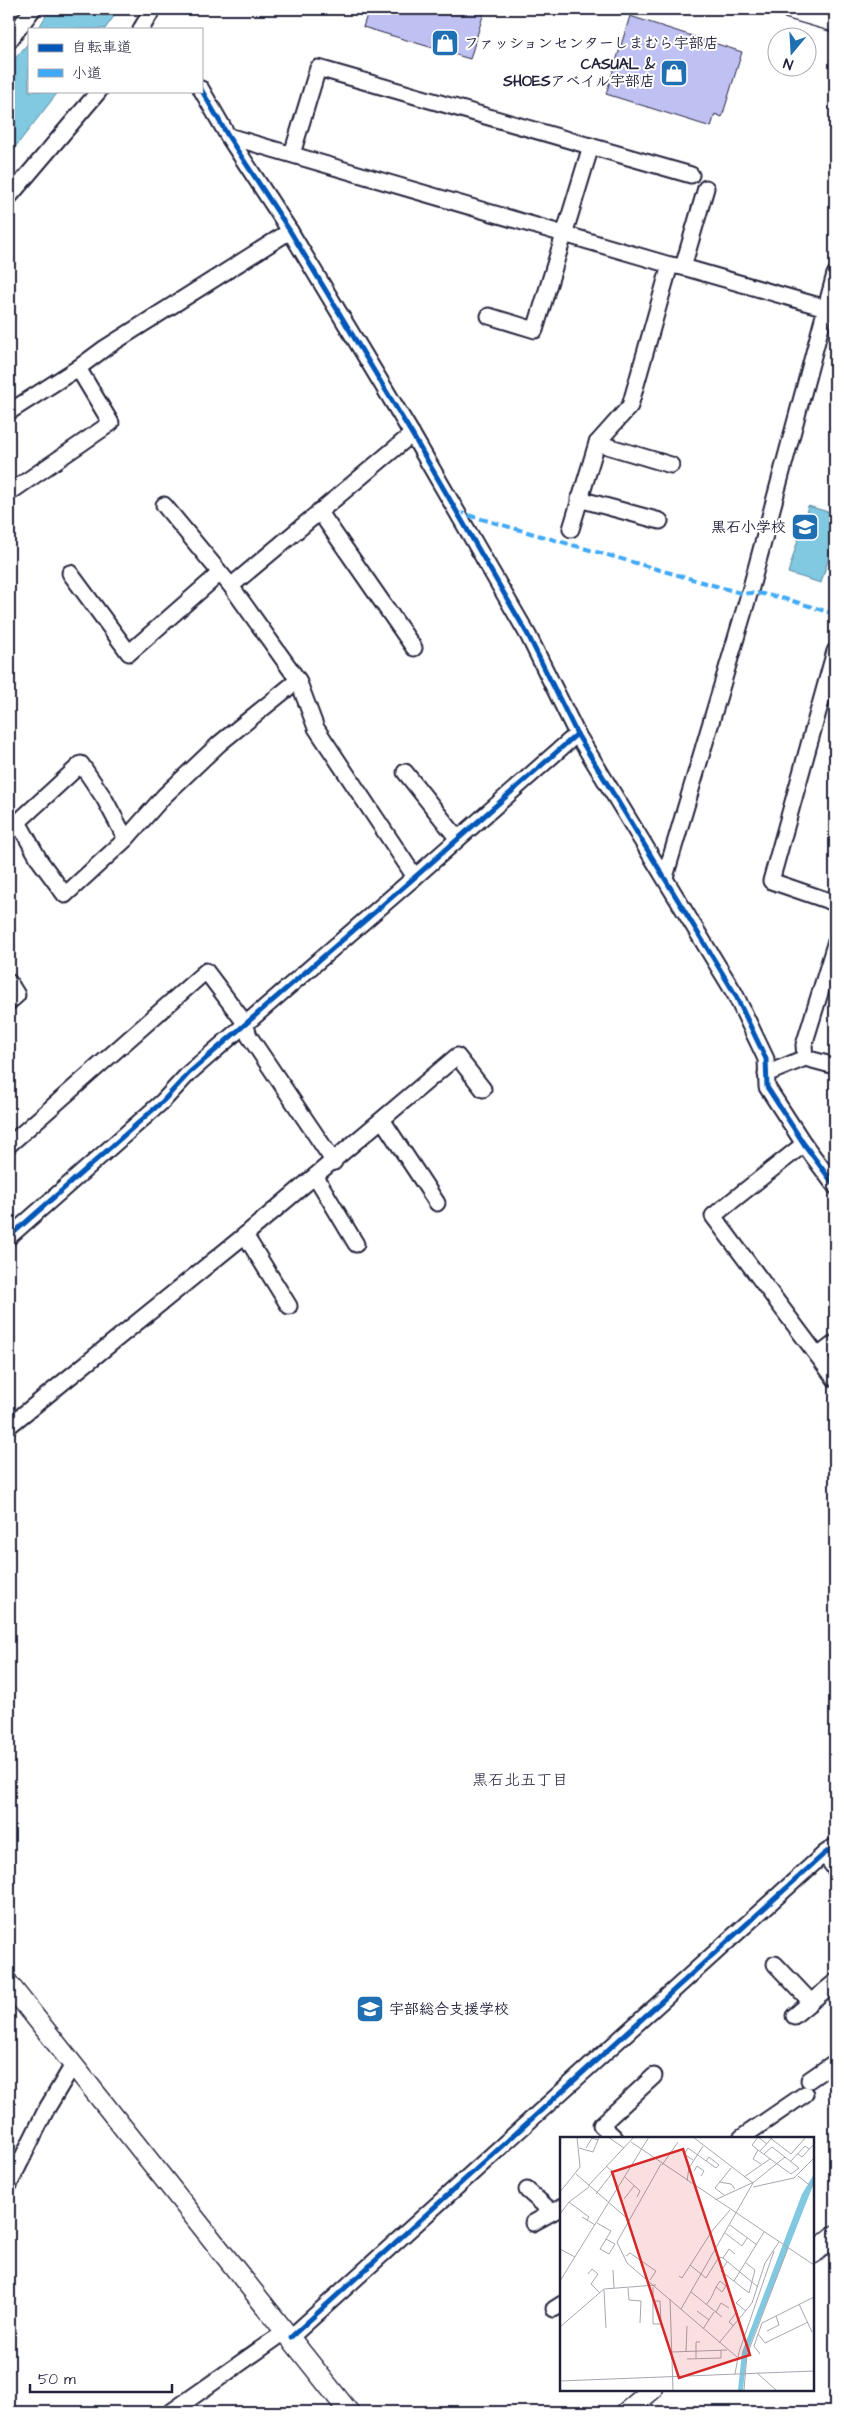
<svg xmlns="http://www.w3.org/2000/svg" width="844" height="2421" font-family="'Architects Daughter','Klee One',sans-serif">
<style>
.water{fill:#80c9e0;stroke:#5a869e}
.building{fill:#bfc1f3;stroke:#22223b}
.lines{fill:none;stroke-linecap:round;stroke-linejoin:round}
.minor-casing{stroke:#22223b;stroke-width:19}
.tertiary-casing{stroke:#22223b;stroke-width:22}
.minor{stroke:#fff;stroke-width:15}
.tertiary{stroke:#fff;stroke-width:19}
.quiet{stroke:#3fa9f5;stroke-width:4;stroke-dasharray:8 4;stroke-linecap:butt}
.cycleway-casing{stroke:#fff;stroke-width:8}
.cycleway{stroke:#0057b8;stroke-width:5}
.labels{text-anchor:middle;stroke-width:4;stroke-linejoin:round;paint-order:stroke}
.poi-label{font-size:15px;font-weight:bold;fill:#22223b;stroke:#fff;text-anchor:start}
.neighbourhood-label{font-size:16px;fill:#22223b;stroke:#fff}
.inset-road{fill:none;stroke:#a7a7b1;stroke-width:1}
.view{fill:#d62828;fill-opacity:0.15;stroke:#d62828;stroke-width:2.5}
.inset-edge{fill:none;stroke:#22223b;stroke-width:2.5}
</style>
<rect width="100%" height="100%" fill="#fff"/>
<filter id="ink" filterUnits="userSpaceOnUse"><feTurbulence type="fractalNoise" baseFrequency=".02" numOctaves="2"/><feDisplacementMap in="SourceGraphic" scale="10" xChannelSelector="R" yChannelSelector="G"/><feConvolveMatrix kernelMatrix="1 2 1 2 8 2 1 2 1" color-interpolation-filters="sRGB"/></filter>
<g filter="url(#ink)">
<g class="water">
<polygon points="50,9 119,9 105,29 38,29"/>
<polygon points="29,42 29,91 59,91 9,155 9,66"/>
<polygon points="808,506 835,514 835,537 821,583 788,573"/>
</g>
<g class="building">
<polygon points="369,9 485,9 470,59 363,27"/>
<polygon points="630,16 742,52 722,117 715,114 711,127 606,94"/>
</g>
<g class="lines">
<g class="minor-casing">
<g id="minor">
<polyline points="141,29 153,9"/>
<polyline points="9,41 33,9"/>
<polyline points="201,89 228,136 290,231 412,434 528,635 577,734 735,994 766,1059 767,1087 804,1144 835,1186"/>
<polyline points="228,136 670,265 683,267 826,308"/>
<polyline points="292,154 318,68 691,175"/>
<polyline points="9,197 99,91"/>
<polyline points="683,267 706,188"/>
<polyline points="489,316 535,330 591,146"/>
<polyline points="9,412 78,368 105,348 290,231"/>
<polyline points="597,443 671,465"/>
<polyline points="9,493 111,423 78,368"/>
<polyline points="579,499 660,521"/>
<polyline points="164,505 231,586 298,680 316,728 415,877"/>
<polyline points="319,511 414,648"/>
<polyline points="571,529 597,443 630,406 670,265"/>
<polyline points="70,573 129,653 219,574"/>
<polyline points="231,586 412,434"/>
<polyline points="835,651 771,881 835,903"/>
<polyline points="405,772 458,839"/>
<polyline points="126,839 104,798 81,764 18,822 40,861 65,895 126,839 164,796 220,743 298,680"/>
<polyline points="665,877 750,591 835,274"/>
<polyline points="9,982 17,995 9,1002"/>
<polyline points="805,1058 804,1045 835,944"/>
<polyline points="766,1074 805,1058 835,1066"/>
<polyline points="383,1121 437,1203"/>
<polyline points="804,1144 713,1216 835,1379"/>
<polyline points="9,1145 206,971 245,1023 249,1036 334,1162"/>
<polyline points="316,1177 356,1244"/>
<polyline points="245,1235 289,1306"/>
<polyline points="9,1237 163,1101 189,1073 415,877 577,734"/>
<polyline points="818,1356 835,1343"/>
<polyline points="9,1426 245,1235 457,1056 483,1089"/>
<polyline points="824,1854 835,1869"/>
<polyline points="775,1964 811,2002"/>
<polyline points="794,2016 835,1982"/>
<polyline points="809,2080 835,2062"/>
<polyline points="615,2138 601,2125 654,2076"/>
<polyline points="741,2138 805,2094"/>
<polyline points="9,2185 46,2110 73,2065"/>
<polyline points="527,2190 552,2212"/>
<polyline points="533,2223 562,2207"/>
<polyline points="554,2309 562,2304"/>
<polyline points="291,2337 824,1854 835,1846"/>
<polyline points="171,2412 286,2331"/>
</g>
</g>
<g class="tertiary-casing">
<g id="tertiary">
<polyline points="790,9 835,22"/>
<polyline points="9,1984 349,2412"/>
<polyline points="813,2254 835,2235"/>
<polyline points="626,2412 652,2390"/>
</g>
</g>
<use href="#minor" class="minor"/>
<use href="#tertiary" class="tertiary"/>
<path class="quiet" d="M457,512L744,594C759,588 817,609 835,614"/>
<g class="cycleway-casing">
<g id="cycleway">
<polyline points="201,89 228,136 290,231 412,434 528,635 577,734 735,994 766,1059 767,1087 804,1144 835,1186"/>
<polyline points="9,1237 163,1101 189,1073 415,877 577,734"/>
<polyline points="291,2337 824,1854 835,1846"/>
</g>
</g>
<use href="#cycleway" class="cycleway"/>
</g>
</g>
<defs>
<g id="shop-square" transform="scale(1.4375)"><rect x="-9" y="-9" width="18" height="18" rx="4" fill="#1f6fb2" stroke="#fff"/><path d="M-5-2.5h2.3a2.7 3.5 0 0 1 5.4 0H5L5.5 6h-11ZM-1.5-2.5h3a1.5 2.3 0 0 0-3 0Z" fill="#fff"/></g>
<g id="school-square" transform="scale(1.4375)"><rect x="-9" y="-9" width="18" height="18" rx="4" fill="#1f6fb2" stroke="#fff"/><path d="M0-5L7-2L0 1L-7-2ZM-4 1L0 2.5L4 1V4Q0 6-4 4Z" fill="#fff"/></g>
</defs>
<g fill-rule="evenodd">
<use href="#shop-square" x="445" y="43"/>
<use href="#shop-square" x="674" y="73"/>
<use href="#school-square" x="805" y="527"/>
<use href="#school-square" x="370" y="2009"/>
</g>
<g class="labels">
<g class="poi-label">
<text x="464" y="48">ファッションセンターしまむら宇部店</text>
<text x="655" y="69" text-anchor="end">CASUAL &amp;<tspan x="655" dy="17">SHOESアベイル宇部店</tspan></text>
<text x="786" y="532" text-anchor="end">黒石小学校</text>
<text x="389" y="2014">宇部総合支援学校</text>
</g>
<g class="neighbourhood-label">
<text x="520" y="1785">黒石北五丁目</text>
</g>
</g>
<g transform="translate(560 2137)">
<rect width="254" height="254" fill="#fff"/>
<path d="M254,37V46L187,216L183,253H178L182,215L242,57Z" fill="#80c9e0"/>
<path class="inset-road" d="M48,0L64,11M133,0L193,46M209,0L231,17L246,0M71,5L254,128M19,11L33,15L38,3M26,11L32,1L38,3L39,0M198,13L193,22L201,27M200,14L213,0M204,17L212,10L239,31L231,37L198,13L192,8L198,0L207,7M238,17L242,20L254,7M133,23L124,17L128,11L156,31L159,28L149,20L146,24M231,24L245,9L249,12M101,27L57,105L67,126L177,220M102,28L118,5M134,34L137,29L144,34L141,39M16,37L69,83M238,39L252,50M65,40L80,54L77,60M184,40L210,22M127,44L129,31L143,9M159,45L171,47L175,52M28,49L74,0M193,50L234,41L254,21M0,55L20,30L17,0M36,57L53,35L46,29M164,58L155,51L171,31M64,62L74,49M155,63L194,45L225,20M9,65L29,80L27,83M0,77L9,65L29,50M22,80L35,88M37,86L51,94L40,112L49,117L55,107L46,102M170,88L197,108M165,96L182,109L187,101M0,112L15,120M66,119L70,116L96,134L90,143M163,121L198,150M167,125L161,134L189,156L195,133L186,126M130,128L146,141L159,120L163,121L169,112L175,117M53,133L54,151M28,137L32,132L38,137L31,147L40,156M119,139L122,141L152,94L170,73M0,144L89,0M174,144L204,95M93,150V187H101L100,164H93M68,151L69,163L81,164L80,186M44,153L46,191M131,155L162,180M181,161L176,166L186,174M110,162L113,253M239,167L252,195M146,168L151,161L156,150L160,144L166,149L162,155L156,150M121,172L193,46M137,174L149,183M156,175L161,166L169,171M174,189L169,185L176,176M0,190L44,152L96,148M143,192L154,175M207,194L219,188L216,179M198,197L205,206L248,185M159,206L192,166L205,126L219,105M126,214L127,189M112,215L167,213M200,217L194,209L202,186L254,160M136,221V205H140M127,222L161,221V213M197,236L216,253M175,237L179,215L214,114M0,244L254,234M184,253L187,218L228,111"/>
<path class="view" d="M123,12L190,218L119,241L52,35Z"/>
<rect width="254" height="254" class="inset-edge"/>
</g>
<rect width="844" height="2421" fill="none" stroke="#fff" stroke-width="30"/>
<rect x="15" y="15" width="814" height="2391" fill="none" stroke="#22223b" stroke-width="2" filter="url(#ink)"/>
<rect x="28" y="28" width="175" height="65" fill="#ffffff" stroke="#a7a7b1"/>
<rect x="38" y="44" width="25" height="8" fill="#0057b8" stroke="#a7a7b1"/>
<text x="72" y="52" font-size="15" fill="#22223b">自転車道</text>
<rect x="38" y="69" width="25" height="8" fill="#3fa9f5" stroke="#a7a7b1"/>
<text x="72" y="78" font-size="15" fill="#22223b">小道</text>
<g transform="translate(792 52) rotate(198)"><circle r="24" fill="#ffffff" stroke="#a7a7b1"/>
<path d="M0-4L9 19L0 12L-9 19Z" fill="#1f6fb2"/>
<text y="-8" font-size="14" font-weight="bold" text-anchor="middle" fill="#22223b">N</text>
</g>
<path d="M30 2384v8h142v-8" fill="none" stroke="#22223b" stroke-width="2.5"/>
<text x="38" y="2384" font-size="15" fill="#22223b" stroke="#ffffff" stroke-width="4" paint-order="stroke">50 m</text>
</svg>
